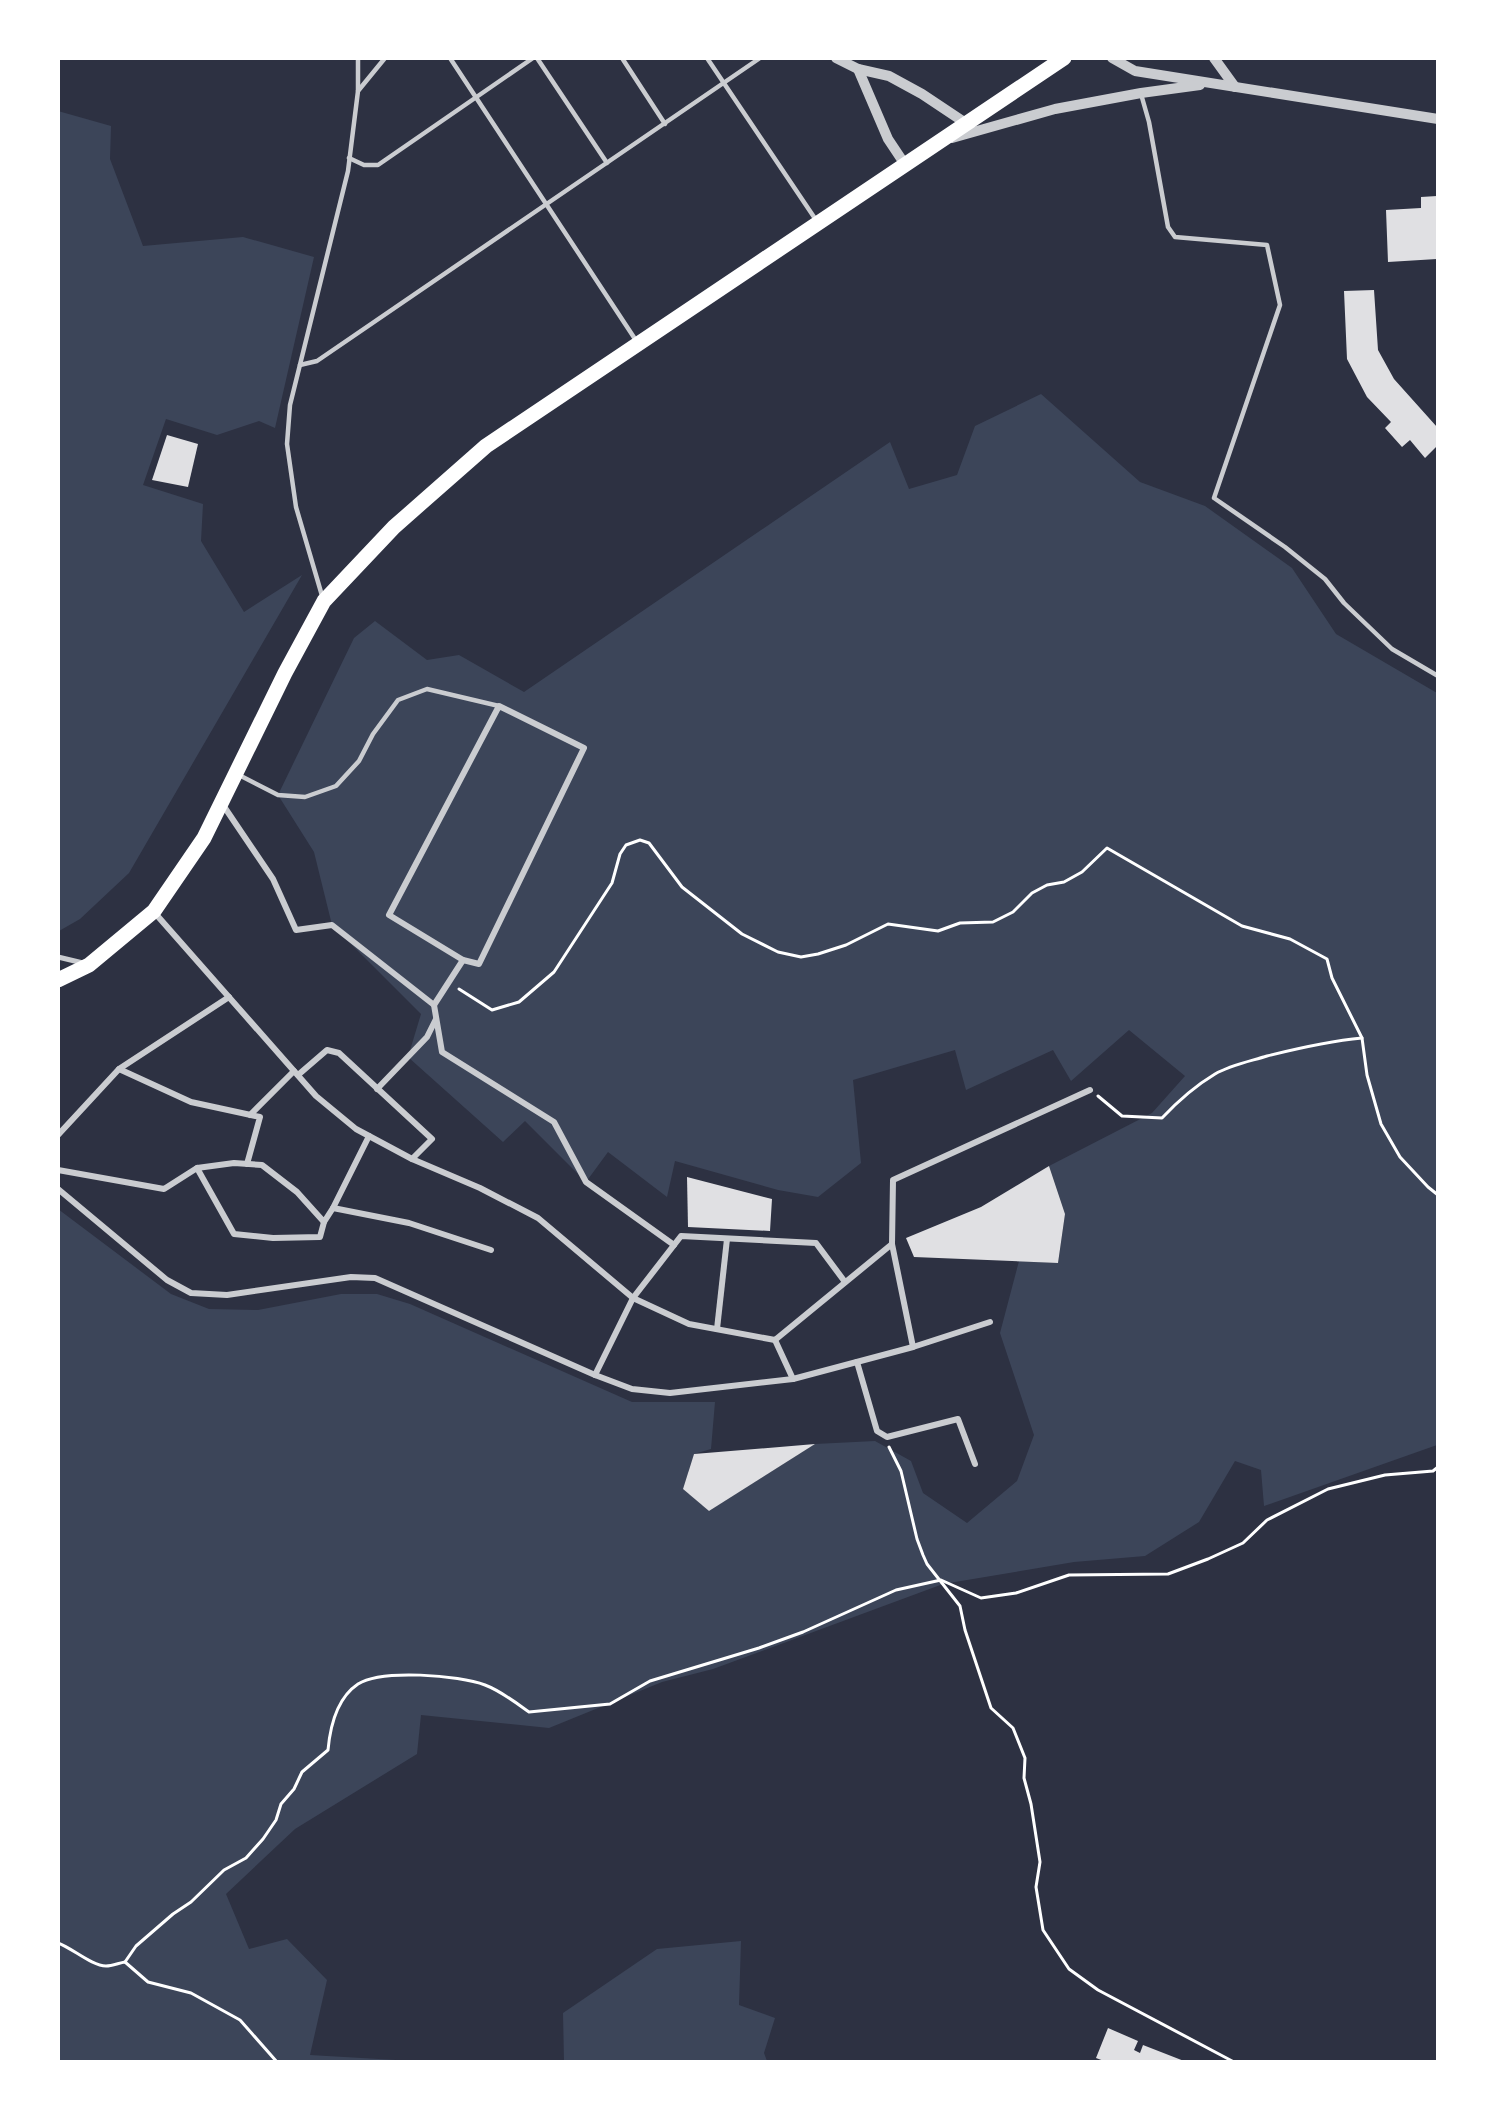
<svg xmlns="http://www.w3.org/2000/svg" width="1496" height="2120" font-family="'Fira Sans Condensed',sans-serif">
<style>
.green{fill:#3c4559}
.building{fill:#e0e0e3}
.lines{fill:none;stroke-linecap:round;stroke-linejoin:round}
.path{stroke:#fff;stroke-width:3}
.service{stroke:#caccd0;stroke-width:4.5}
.pedestrian{stroke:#caccd0;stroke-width:5}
.minor{stroke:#caccd0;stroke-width:6}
.tertiary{stroke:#caccd0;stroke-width:10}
.primary{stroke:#fff;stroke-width:15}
</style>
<rect width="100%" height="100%" fill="#2d3142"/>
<g class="green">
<polygon points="58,111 111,126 110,159 143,246 243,237 314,257 275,428 259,421 217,435 166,419 143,485 203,504 201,541 244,612 302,575 129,873 80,919 59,931"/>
<polygon points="1041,394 1140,482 1205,506 1292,568 1336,634 1437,693 1437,1445 1264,1506 1261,1470 1235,1461 1199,1522 1145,1556 1074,1562 943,1584 713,1669 662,1682 549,1728 421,1715 417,1754 295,1829 226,1894 249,1949 287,1939 327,1980 310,2055 413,2061 59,2061 58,1209 171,1294 209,1309 258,1310 341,1294 377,1294 410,1304 632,1402 715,1402 711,1449 694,1454 683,1489 709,1511 815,1444 875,1441 911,1461 923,1493 967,1523 1017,1481 1034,1435 1000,1333 1019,1261 1058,1263 1065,1214 1049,1166 1152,1113 1185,1076 1129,1030 1071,1081 1053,1050 966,1090 955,1050 853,1080 861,1163 818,1197 778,1190 675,1161 667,1197 608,1152 586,1182 525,1121 503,1142 408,1057 421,1014 332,925 314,852 278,795 354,638 375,621 427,660 459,655 524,692 890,442 909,489 957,475 975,426"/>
<polygon points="741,1941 739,2005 775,2018 764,2053 767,2061 564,2061 563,2013 657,1949"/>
</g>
<g class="building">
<polygon points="1437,196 1437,259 1388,262 1386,210 1421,208 1421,197"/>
<polygon points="1374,290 1378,350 1394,379 1437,427 1437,446 1425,458 1410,440 1402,447 1385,428 1391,422 1367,397 1347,359 1344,291"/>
<polygon points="167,435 198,444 188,487 152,480"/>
<polygon points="1049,1166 1065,1214 1058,1263 914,1257 906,1238 981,1207"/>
<polygon points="687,1177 772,1199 770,1231 688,1227"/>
<polygon points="815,1444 709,1511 683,1489 694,1454"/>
<polygon points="1108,2028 1138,2041 1134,2050 1140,2053 1143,2045 1184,2061 1104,2061 1096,2058"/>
</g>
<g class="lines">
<g class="path">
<polyline points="459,989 492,1010 519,1002 554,972 612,883 620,854 626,845 640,840 649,843 682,887 742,934 778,952 801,957 818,954 846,945 888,924 938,931 960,923 993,922 1013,912 1032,893 1047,885 1064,882 1082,872 1107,848 1242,926 1290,939 1327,959 1332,978 1362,1038 1367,1075 1381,1124 1400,1157 1428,1187 1438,1195"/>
<path d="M1098,1096L1122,1116L1162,1118C1178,1101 1195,1086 1215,1074C1230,1065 1251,1061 1267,1056C1299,1048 1330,1041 1362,1038"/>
<polyline points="889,1447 901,1471 917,1539 923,1555 927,1564 960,1606 965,1630 991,1708 1013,1728 1025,1758 1024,1778 1031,1804 1040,1862 1036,1887 1043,1930 1069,1969 1098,1990 1234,2062"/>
<path d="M58,1943C72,1948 92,1966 106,1966C112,1966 119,1963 125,1962"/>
<path d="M277,2062L240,2020L191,1993L148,1982L125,1962L136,1946L173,1914L191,1902L224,1870L246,1858L263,1839L276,1820L281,1804L294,1789L302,1772L328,1750C330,1728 337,1698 358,1684C381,1669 459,1675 485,1685C501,1691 515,1702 529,1712L610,1704L650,1681L759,1648L803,1632L896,1590L941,1580L981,1598L1016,1593L1069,1575L1168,1574L1208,1559L1243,1543L1267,1520L1328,1489L1385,1475L1433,1471L1438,1467"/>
</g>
<g class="service">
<polyline points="450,58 637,342"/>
<polyline points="537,58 607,163"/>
<polyline points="622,58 665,124"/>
<polyline points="707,58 816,220"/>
<polyline points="358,91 358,58"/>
<polyline points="1141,94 1149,122 1168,227 1175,237 1267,245 1280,305 1214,498 1285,547 1325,579 1344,603 1392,649 1438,676"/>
<polyline points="349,158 364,165 378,165 533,58"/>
<polyline points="300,365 317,361 760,58"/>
<polyline points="323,599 296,507 287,444 290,405 348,171 358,91 385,58"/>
<polyline points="239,775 278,795 305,797 336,786 359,761 373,734 398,700 427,689 499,706"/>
</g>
<polyline class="pedestrian" points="58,957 83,963"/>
<g class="minor">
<polygon points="499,706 584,748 479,964 463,960 389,915"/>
<polyline points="223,805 273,879 296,930 332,925 434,1005"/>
<polyline points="154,912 316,1096 356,1129 412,1159 480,1188 538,1218 633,1298 689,1324 775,1340 892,1244 893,1180 1090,1090"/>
<polyline points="463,960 434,1005 442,1052 554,1122 586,1182 674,1245"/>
<polyline points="119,1069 191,1102 260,1117 247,1164"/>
<polyline points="298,1075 327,1050 339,1053 432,1139 412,1159"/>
<polyline points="377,1089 427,1037 436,1019"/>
<polyline points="250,1115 294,1071"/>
<polyline points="58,1135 119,1069 229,997"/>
<polyline points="197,1168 234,1234 273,1238 320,1237 324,1222"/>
<polyline points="58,1170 164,1189 197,1168 234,1163 262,1165 297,1192 324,1222 333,1208 409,1223 491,1250"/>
<polyline points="58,1189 167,1280 191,1293 227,1295 351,1277 375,1278 595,1375 632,1389 670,1393 793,1379 913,1347 990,1322"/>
<polyline points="333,1208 369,1136"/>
<polyline points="892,1244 913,1347"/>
<polyline points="717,1329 727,1239"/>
<polyline points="775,1340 793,1379"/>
<polyline points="857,1362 877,1431 887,1437 958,1419 975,1464"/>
<polyline points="595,1375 633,1298 681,1236 816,1243 845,1282"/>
</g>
<g class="tertiary">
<polyline points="836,58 858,69 889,76 922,94 967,124"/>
<polyline points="1112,58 1135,71 1438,119"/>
<polyline points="1214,58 1235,87"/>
<polyline points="858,69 888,139 906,166"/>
<polyline points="952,138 1055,109 1141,93 1200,85"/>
</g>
<polyline class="primary" points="58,980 89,965 154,911 204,838 285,673 324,601 394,527 486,446 1064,58"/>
</g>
<rect width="1496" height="2120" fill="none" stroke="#ffffff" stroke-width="120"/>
</svg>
